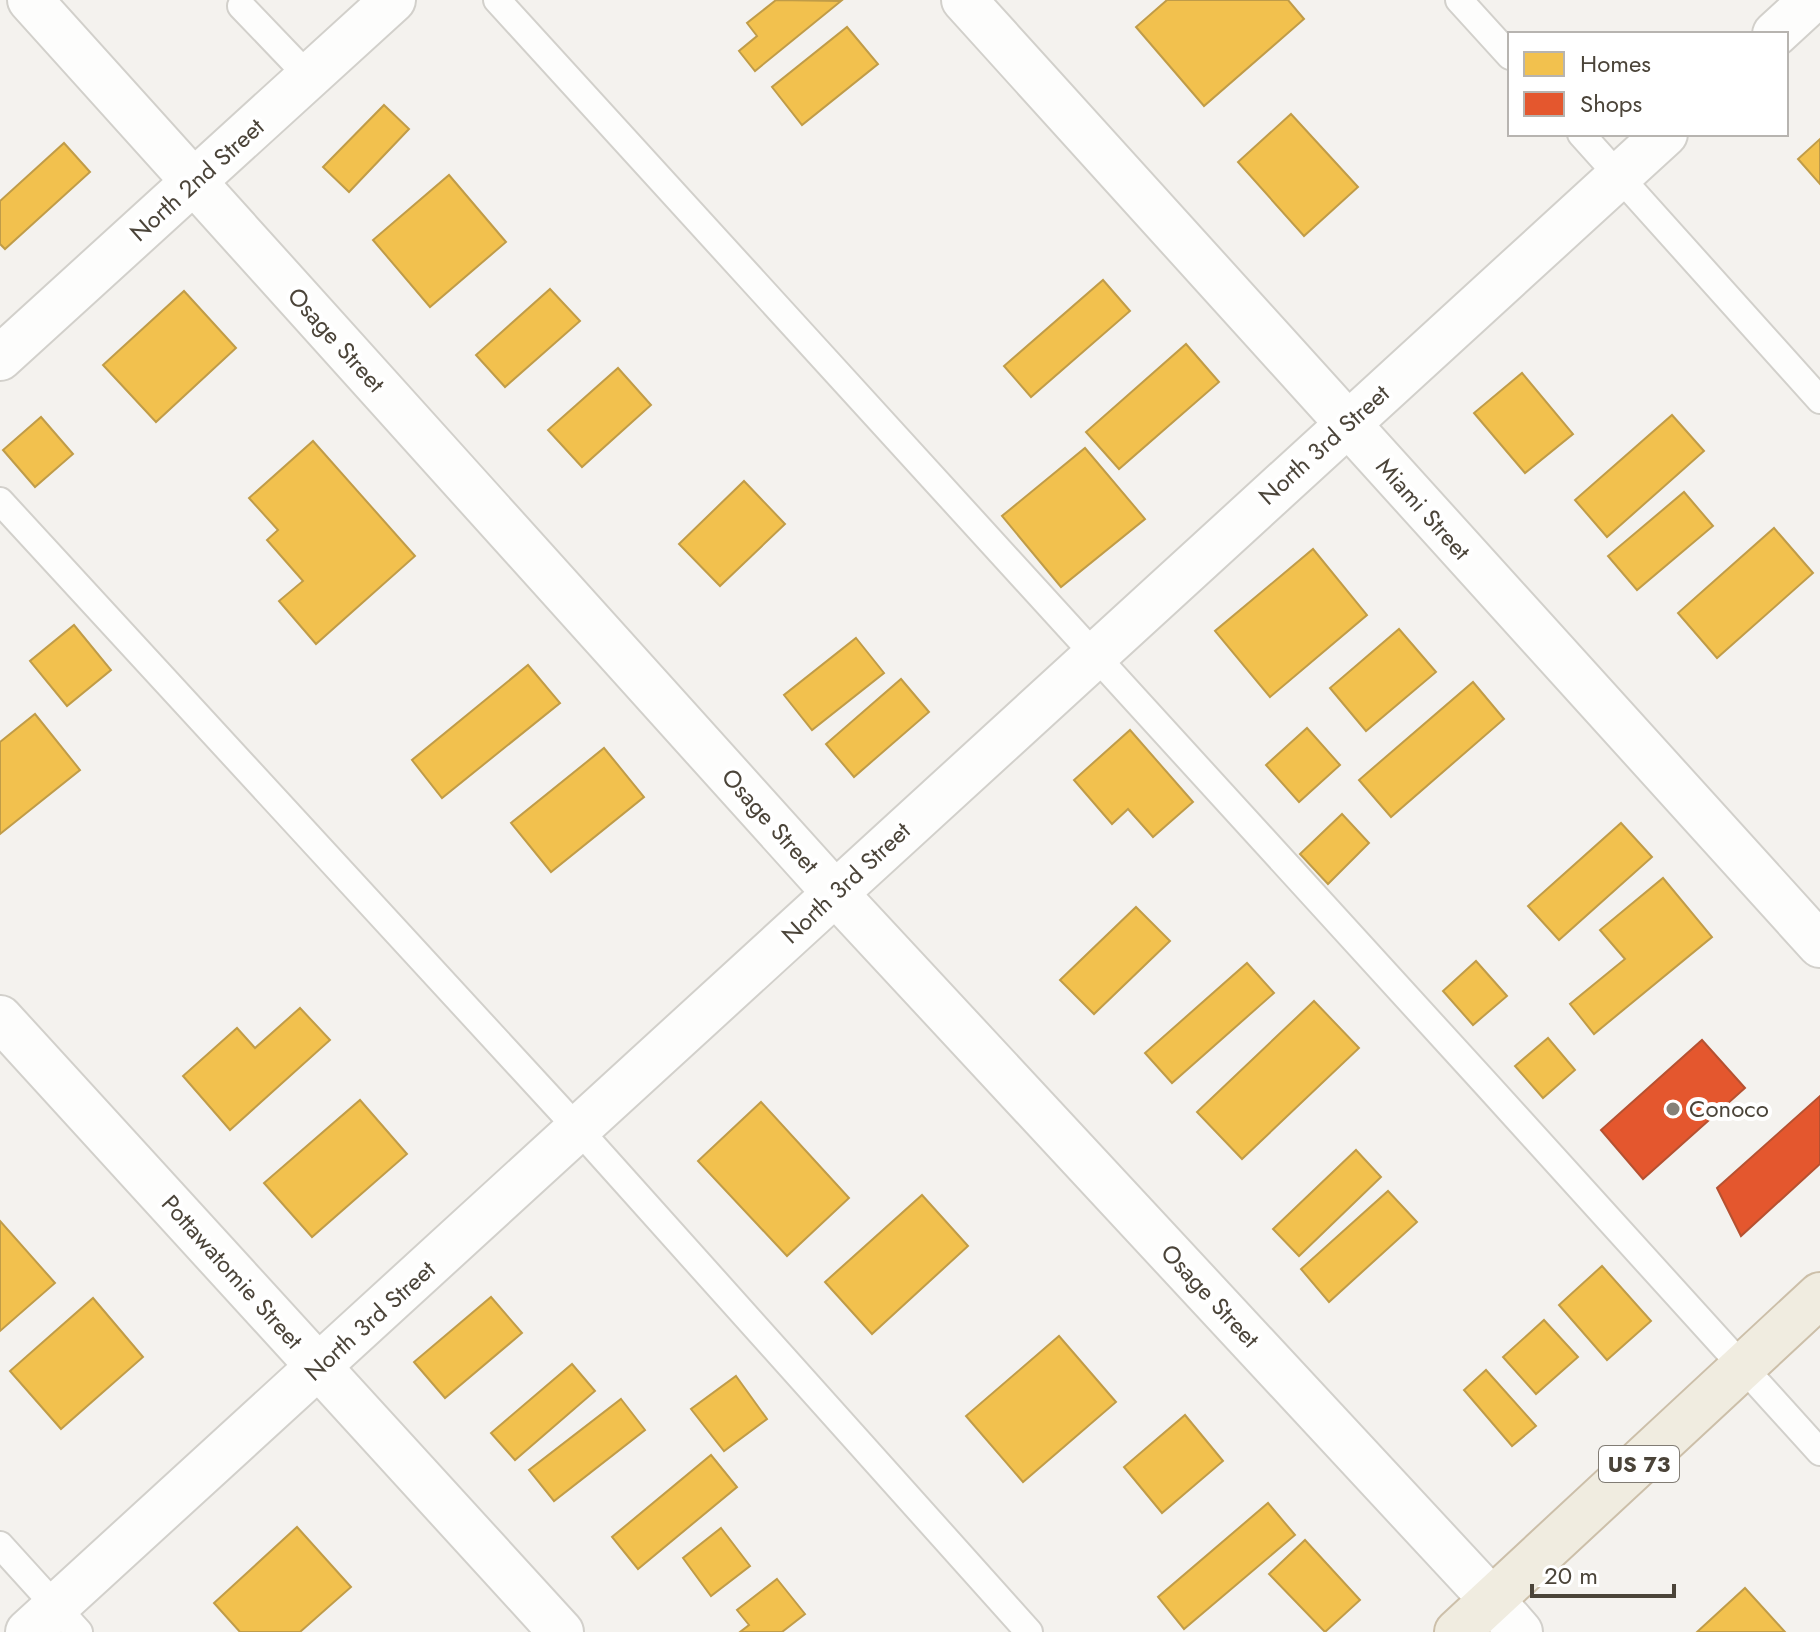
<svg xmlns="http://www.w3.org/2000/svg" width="1820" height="1632" font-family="Jost,sans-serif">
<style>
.homes{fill:#f2c14e;stroke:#c09c48;stroke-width:2}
.shops{fill:#e4572e;stroke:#b65131;stroke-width:2}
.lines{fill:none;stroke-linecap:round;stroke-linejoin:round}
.service-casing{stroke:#d2d0cb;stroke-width:30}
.minor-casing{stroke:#d2d0cb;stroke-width:48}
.tertiary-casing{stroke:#d2d0cb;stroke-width:48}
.trunk-casing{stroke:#ccbfa9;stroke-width:48}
.service{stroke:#fdfdfc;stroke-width:26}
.minor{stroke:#fdfdfc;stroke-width:44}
.tertiary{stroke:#fdfdfc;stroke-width:44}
.trunk{stroke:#f0ece0;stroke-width:44}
.poi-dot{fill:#868178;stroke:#fff;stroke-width:3}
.labels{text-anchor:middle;stroke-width:8;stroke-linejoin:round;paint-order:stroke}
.shield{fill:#fff;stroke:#817c74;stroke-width:2}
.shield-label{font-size:22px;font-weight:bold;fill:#4b4439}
.street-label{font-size:24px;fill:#4b4439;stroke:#fff}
.poi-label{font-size:24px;fill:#4b4439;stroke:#fff;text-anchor:start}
</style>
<rect width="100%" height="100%" fill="#f4f2ee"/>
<g class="homes">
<polygon points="776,0 841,1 755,71 739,51 757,36 747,23"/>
<polygon points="1167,0 1288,0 1304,19 1204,106 1136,27"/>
<polygon points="847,27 878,64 802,125 772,87"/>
<polygon points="384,105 409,129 349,192 323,167"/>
<polygon points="1291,114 1358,187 1304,236 1238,162"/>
<polygon points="1820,139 1820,184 1798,159"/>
<polygon points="64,143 90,172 5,249 0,244 0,201"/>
<polygon points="449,175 506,242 430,307 373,240"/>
<polygon points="1103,280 1130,311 1031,397 1004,366"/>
<polygon points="550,289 580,321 505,387 476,355"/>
<polygon points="184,291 236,348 156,422 103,365"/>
<polygon points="1186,344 1219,382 1119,469 1086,432"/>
<polygon points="618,368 651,405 582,467 548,430"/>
<polygon points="1522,373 1573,434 1525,473 1474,413"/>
<polygon points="1672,415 1704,451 1607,537 1575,500"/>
<polygon points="41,417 73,454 35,487 3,450"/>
<polygon points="313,441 415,556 316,644 279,601 303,581 267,540 278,530 249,498"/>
<polygon points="1085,448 1145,519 1061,587 1002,516"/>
<polygon points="744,481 785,524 720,586 679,544"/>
<polygon points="1684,492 1713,526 1637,590 1608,556"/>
<polygon points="1774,528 1813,573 1717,658 1678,613"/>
<polygon points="1313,549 1367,615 1270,697 1215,631"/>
<polygon points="74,625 111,670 67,706 30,661"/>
<polygon points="1399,629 1436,672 1366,731 1330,688"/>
<polygon points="856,638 884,673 812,730 784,695"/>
<polygon points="528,665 560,703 442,798 412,760"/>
<polygon points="901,679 929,712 854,777 826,744"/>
<polygon points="1473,682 1504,719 1391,817 1359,780"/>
<polygon points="35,714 80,770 0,834 0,742"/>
<polygon points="1307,728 1340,765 1299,802 1266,765"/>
<polygon points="1130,730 1193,802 1153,837 1128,809 1112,824 1074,780"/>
<polygon points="604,748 644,797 551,872 511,823"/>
<polygon points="1342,814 1369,843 1328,884 1300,854"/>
<polygon points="1621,823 1652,857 1559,940 1528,906"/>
<polygon points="1663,878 1712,937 1594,1034 1570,1004 1625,959 1600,930"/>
<polygon points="1136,907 1170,941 1094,1014 1060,980"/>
<polygon points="1476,961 1507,996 1473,1025 1443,991"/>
<polygon points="1247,963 1274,993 1172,1083 1145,1053"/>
<polygon points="1314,1001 1359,1048 1242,1159 1197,1112"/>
<polygon points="300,1008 330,1040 230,1130 183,1076 237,1028 255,1048"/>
<polygon points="1548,1038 1575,1070 1543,1098 1515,1066"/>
<polygon points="360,1100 407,1154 312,1237 264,1183"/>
<polygon points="761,1102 849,1198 787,1256 698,1161"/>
<polygon points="1356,1150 1381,1177 1299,1256 1273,1229"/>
<polygon points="1388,1191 1417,1222 1329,1302 1301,1269"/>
<polygon points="922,1195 968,1246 872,1334 825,1282"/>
<polygon points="0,1221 55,1283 0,1331"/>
<polygon points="1602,1266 1651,1321 1607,1360 1559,1305"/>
<polygon points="491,1297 522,1333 445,1398 414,1362"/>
<polygon points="93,1298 143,1357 61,1429 10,1371"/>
<polygon points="1544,1320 1578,1357 1536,1394 1503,1357"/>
<polygon points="1059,1336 1116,1402 1023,1482 966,1416"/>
<polygon points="572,1364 595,1391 515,1460 491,1433"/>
<polygon points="1486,1370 1536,1426 1512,1446 1464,1390"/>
<polygon points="736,1376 767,1419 724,1451 691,1409"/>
<polygon points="621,1399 645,1430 554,1501 529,1470"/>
<polygon points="1185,1415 1223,1461 1162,1513 1124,1467"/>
<polygon points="711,1455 737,1487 638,1569 612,1537"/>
<polygon points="1268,1503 1295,1535 1184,1629 1158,1597"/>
<polygon points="297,1527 351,1587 300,1632 240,1632 214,1603"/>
<polygon points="721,1528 750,1566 711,1596 683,1558"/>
<polygon points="1305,1540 1360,1600 1325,1632 1269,1574"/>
<polygon points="777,1579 805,1614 782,1632 740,1632 749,1625 737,1610"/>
<polygon points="1745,1588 1785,1632 1697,1632"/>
</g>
<g class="shops">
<polygon points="1702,1040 1745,1088 1643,1179 1601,1130"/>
<polygon points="1820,1096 1820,1164 1741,1236 1717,1188"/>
</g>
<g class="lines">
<g class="service-casing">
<g id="service">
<path d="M497,0C937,484 1381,966 1820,1452"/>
<polyline points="1459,0 1510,56"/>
<polyline points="241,6 309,77"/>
<polyline points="1581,134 1820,400"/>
<polyline points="0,501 579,1130 1029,1632"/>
<polyline points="0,1545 79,1632"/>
</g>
</g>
<g class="minor-casing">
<g id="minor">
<polyline points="30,0 835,893 1493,1601"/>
<polyline points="964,0 1820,945"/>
<polyline points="0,358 393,0"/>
<polyline points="0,1018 561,1632"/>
</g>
</g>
<g class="tertiary-casing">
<g id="tertiary">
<polyline points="1775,34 1812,0"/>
<polyline points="1493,1601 1520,1632"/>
<polyline points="28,1632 1665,134"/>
</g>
</g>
<g class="trunk-casing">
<polyline id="trunk" points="1457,1632 1820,1295"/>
</g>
<use href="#service" class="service"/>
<use href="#minor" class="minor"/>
<use href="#tertiary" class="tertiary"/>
<use href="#trunk" class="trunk"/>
</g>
<circle class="poi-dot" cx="1673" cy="1109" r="8"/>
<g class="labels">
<rect class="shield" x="1599" y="1446" width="80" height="36" rx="6"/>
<g class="shield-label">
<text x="1639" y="1472">US 73</text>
</g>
<g class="street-label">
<text transform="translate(197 180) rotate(-42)" y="8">North 2nd Street</text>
<text transform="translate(336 340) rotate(48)" y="8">Osage Street</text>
<text transform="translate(1324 445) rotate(-42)" y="8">North 3rd Street</text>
<text transform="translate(1423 509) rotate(48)" y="8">Miami Street</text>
<text transform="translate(770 821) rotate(48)" y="8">Osage Street</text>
<text transform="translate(846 883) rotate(-43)" y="8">North 3rd Street</text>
<text transform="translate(232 1272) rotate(48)" y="8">Pottawatomie Street</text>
<text transform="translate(1210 1296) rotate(47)" y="8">Osage Street</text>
<text transform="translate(370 1321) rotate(-42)" y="8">North 3rd Street</text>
</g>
<g class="poi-label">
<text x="1689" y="1117">Conoco</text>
</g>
</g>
<rect x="1508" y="32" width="280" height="104" fill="#ffffff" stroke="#b7b4b0" stroke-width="2"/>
<rect x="1524" y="52" width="40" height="24" fill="#f2c14e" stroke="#b7b4b0" stroke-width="2"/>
<text x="1580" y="72" font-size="24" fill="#4b4439">Homes</text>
<rect x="1524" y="92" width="40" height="24" fill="#e4572e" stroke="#b7b4b0" stroke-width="2"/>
<text x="1580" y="112" font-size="24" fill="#4b4439">Shops</text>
<path d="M1532 1584v12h142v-12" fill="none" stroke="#4b4439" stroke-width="4"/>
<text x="1544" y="1584" font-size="24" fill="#4b4439" stroke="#ffffff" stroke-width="6" paint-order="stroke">20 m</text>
</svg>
